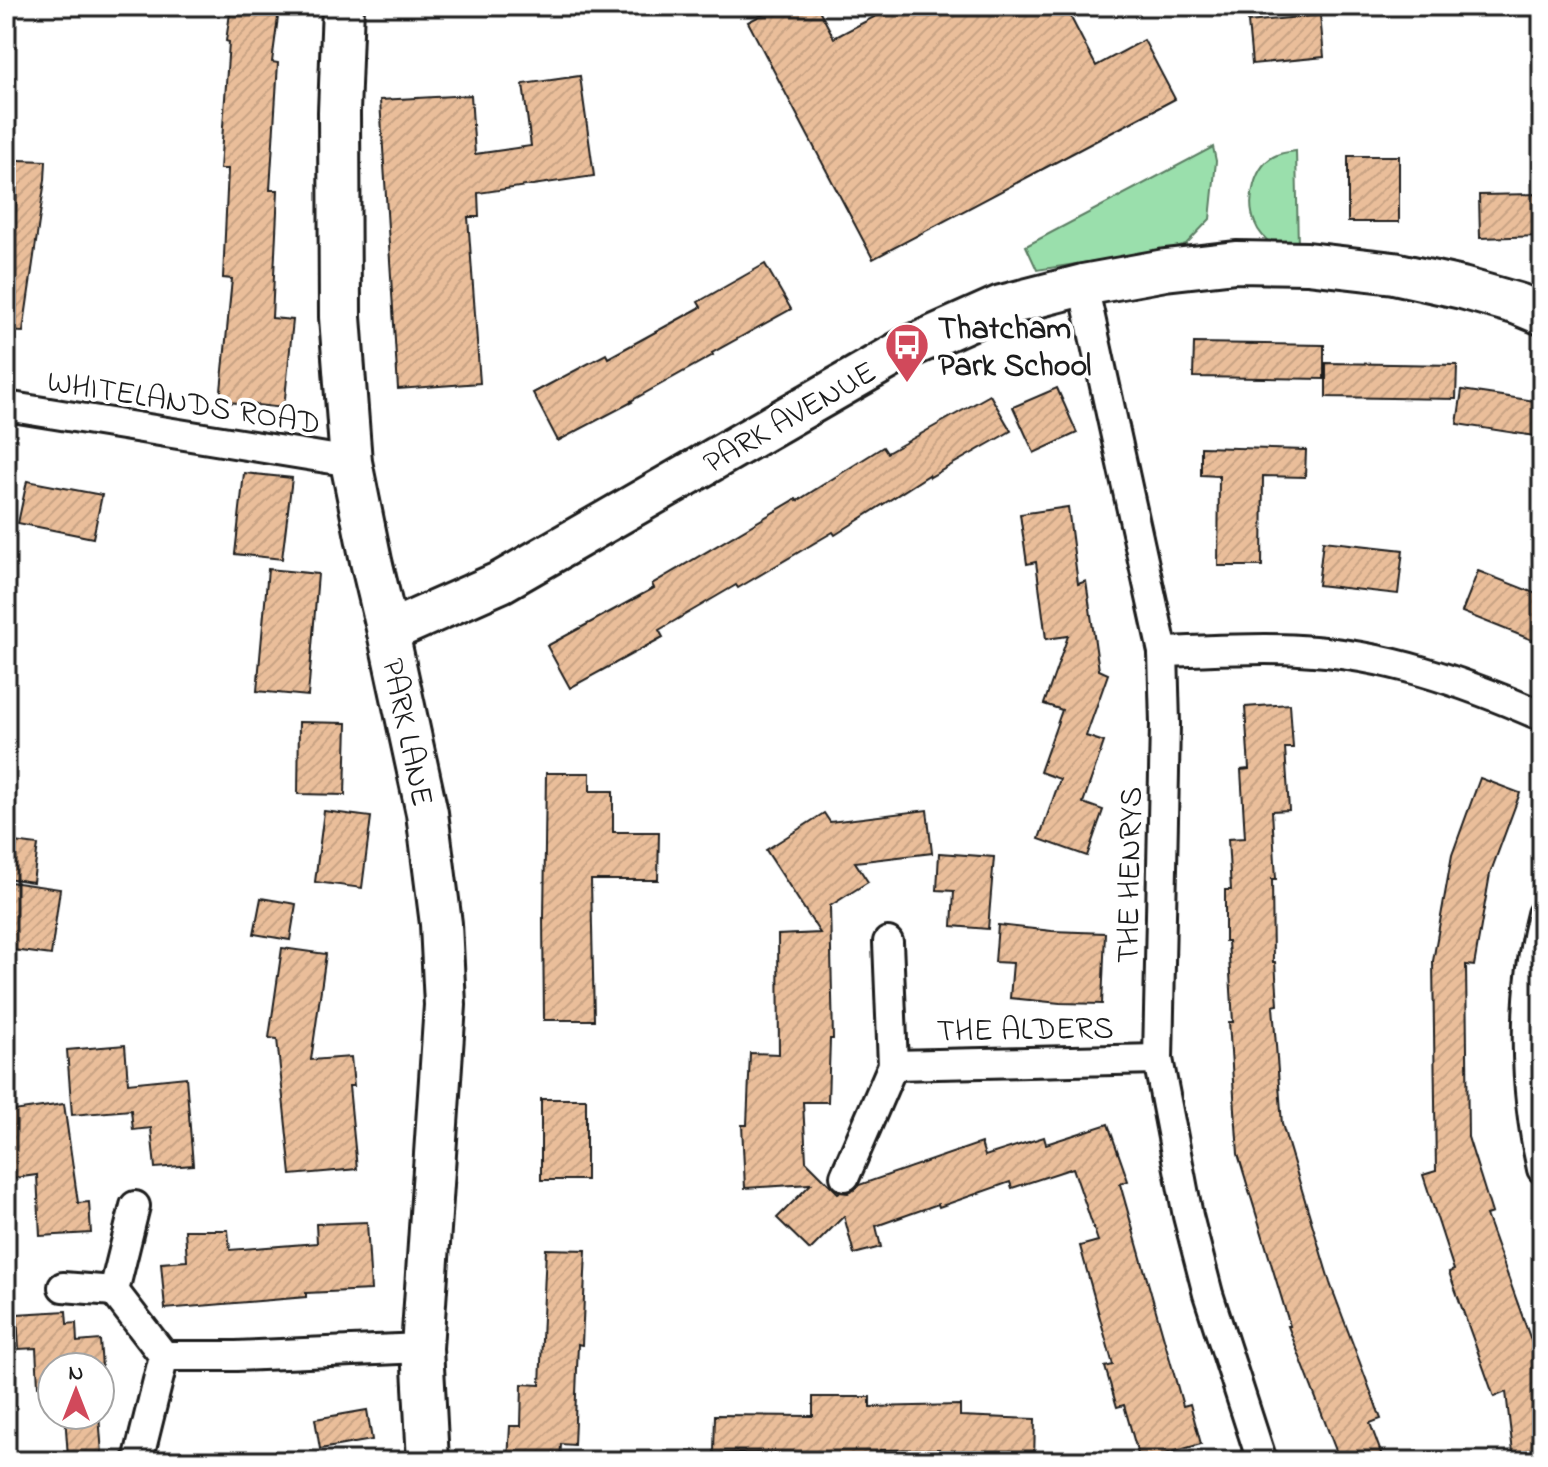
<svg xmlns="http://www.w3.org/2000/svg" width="1548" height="1467" font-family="'Indie Flower',sans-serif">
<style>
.grass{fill:#9adfac;stroke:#5b7e64;stroke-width:2}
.building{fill:url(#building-hatch);stroke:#1c1c1c;stroke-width:2}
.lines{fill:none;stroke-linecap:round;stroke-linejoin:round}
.street-casing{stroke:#1c1c1c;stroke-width:34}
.secondary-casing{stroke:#1c1c1c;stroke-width:46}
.street{stroke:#fff;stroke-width:28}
.secondary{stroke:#fff;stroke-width:40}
.labels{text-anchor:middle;stroke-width:8;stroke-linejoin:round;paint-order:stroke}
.poi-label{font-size:32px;font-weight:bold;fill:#1c1c1c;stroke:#fff;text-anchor:start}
.street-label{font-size:32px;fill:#1c1c1c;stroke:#fff}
</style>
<defs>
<pattern id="building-hatch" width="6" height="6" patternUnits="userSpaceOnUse" patternTransform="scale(2)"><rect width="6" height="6" fill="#eabe9a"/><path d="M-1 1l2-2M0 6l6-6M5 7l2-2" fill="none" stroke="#c8a384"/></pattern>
</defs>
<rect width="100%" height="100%" fill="#fff"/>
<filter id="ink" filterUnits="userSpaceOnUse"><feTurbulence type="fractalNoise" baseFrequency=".0125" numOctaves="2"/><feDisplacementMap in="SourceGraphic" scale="16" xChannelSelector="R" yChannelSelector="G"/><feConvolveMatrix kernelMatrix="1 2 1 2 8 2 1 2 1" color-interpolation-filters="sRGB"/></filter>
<g filter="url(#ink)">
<g class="grass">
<polygon points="1213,147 1216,161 1210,219 1186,244 1167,250 1037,270 1026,246"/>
<path d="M1296,151L1298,247H1275C1267,240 1259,234 1255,223C1246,202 1254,164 1277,155C1283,152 1290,152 1296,151Z"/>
</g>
<g class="building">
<polygon points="231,6 279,10 272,62 278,63 270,190 278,190 272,318 293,320 284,408 220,401 232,279 223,278 228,169 220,169 229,42 226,41"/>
<polygon points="779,6 817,6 834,38 895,6 1065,6 1096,66 1144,40 1175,99 873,259 748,22"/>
<polygon points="1320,15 1324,57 1252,64 1248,22"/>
<polygon points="580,76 594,176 478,193 479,217 468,217 480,383 398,389 380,100 471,95 475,154 531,146 523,84"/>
<rect x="1348" y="156" width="51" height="66"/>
<polygon points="18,160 46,161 45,180 23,332 6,331 6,234 14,235"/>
<polygon points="1542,194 1542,236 1480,238 1479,195"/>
<polygon points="765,264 791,309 712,353 713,355 631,401 632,402 558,441 533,393 606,354 608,358 701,307 698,302"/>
<polygon points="1194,343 1324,345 1324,379 1193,377"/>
<polygon points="1326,363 1457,365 1456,399 1326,397"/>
<polygon points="1057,388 1077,433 1034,453 1013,407"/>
<polygon points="1462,390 1542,402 1542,437 1457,424"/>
<polygon points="990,395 1011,431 930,477 929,475 835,535 833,532 738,588 736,585 659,630 663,637 570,688 547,646 654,588 652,584 796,499 797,501 883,447 887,453"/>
<polygon points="1201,447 1306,450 1305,477 1263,476 1262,566 1218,566 1219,476 1201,475"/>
<polygon points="244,473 292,478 282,559 235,554"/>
<polygon points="27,481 102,495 93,538 18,523"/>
<polygon points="1068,507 1078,584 1086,581 1099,670 1108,674 1086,736 1104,742 1083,803 1103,810 1087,856 1039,839 1060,779 1040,772 1062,710 1044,704 1068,636 1046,639 1036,562 1027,564 1020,514"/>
<polygon points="1323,541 1403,550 1398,594 1318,585"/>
<polygon points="268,569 318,574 308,696 257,691"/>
<polygon points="1478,571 1542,596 1542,644 1462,612"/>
<polygon points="1290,704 1293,748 1285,748 1289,810 1272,811 1276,879 1272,879 1273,962 1275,962 1278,1005 1273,1006 1282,1124 1330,1283 1381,1419 1370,1423 1384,1461 1340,1461 1288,1326 1290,1326 1238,1154 1229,1022 1233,1022 1228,941 1225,941 1225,890 1231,890 1228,839 1245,838 1241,770 1249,769 1245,707"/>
<polygon points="299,722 347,723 345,795 298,794"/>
<polygon points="546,773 590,773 590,791 613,791 613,832 659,832 658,880 591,880 594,1020 544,1020 543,918 544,918"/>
<polygon points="1480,778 1520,793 1490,874 1474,966 1466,965 1468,1137 1492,1213 1486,1215 1542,1371 1542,1461 1514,1461 1506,1392 1494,1397 1449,1272 1454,1270 1423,1175 1436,1171 1433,961 1452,855"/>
<polygon points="927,810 932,853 855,862 868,882 830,906 833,1039 830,1039 828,1102 803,1102 806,1161 838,1193 839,1192 848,1193 854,1190 859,1185 981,1143 985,1156 1044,1137 1046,1144 1108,1124 1128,1181 1120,1184 1168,1353 1183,1406 1190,1404 1201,1444 1140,1461 1124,1405 1117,1407 1105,1367 1113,1365 1080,1246 1098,1241 1073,1168 1012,1188 1010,1182 939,1207 938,1204 876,1226 881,1247 854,1254 844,1216 810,1250 777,1218 811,1184 745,1188 742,1125 747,1125 750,1053 779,1054 778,935 820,933 766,850 824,813 830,822"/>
<polygon points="324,811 371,817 362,888 315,882"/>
<polygon points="6,841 38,845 33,882 6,878"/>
<polygon points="939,853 994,857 988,929 952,926 954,891 937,890"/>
<polygon points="10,882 60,889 51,955 6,949 6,916"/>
<polygon points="261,898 296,904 290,940 254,934"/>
<polygon points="998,925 1052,931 1105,933 1102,1004 1060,1003 1010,998 1013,963 995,962"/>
<polygon points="282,948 326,954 311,1060 351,1057 354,1086 349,1086 357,1169 291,1175 277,1039 269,1038"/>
<polygon points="125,1045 128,1083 186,1077 193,1165 155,1168 151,1128 133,1130 131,1110 72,1115 67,1050"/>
<rect x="541" y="1099" width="45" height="81"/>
<polygon points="64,1104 78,1203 89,1202 91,1233 40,1236 37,1175 6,1179 6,1112"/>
<polygon points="367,1222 371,1290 306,1293 306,1297 165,1309 161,1263 187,1261 185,1230 228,1230 230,1250 317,1243 316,1224"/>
<polygon points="546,1249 586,1250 582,1345 578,1344 574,1445 561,1444 560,1461 508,1461 510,1426 521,1426 522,1384 540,1385"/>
<polygon points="66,1311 67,1324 76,1323 77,1342 100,1340 103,1381 100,1382 100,1367 52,1367 52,1385 38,1386 36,1348 19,1349 17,1314"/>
<polygon points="813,1397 870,1397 870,1407 960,1405 960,1416 1035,1419 1034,1461 939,1461 939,1449 880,1450 880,1455 814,1456 814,1453 714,1453 715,1415 813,1416"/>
<polygon points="367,1410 372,1440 320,1449 315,1419"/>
<polygon points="65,1415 99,1415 102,1454 68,1457"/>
</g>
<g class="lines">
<g class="street-casing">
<g id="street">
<polyline points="1083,285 1163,652 1165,724 1158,1059 1188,1216 1208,1294 1262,1461"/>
<polyline points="6,406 351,462"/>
<path d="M1163,652C1207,651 1255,647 1299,650C1385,654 1464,682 1542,716"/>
<path d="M1542,914C1522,994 1524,1089 1542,1169"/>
<polyline points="888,942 893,1065 1158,1059"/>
<polyline points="845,1176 893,1065"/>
<polyline points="135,1206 114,1291 164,1356 236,1356 422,1348"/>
<polyline points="63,1287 114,1291"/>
<polyline points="138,1461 164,1356"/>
</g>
</g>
<g class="secondary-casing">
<g id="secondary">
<polyline points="343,6 339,112 340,317 351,462 371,561 388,632 427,813 441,924 445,1005 422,1348 428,1461"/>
<polyline points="388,632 501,582 907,348 1001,306 1083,285 1165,270 1236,262 1307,263 1394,273 1462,288 1518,304 1542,314"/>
</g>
</g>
<use href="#street" class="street"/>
<use href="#secondary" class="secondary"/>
</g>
</g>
<defs>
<g id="bus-pin" transform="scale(2.3)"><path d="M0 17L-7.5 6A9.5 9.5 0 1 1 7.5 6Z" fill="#d1495b" stroke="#fff"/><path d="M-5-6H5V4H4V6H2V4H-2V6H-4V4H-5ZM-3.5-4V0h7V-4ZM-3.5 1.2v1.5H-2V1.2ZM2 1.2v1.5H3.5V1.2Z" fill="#fff"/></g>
</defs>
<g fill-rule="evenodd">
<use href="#bus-pin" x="907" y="345"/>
</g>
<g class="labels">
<g class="poi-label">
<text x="938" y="338">Thatcham<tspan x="938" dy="37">Park School</tspan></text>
</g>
<g class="street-label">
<text transform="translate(184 401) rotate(9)" y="11">WHITELANDS ROAD</text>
<text transform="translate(789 416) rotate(-30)" y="11">PARK AVENUE</text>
<text transform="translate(409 732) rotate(78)" y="11">PARK LANE</text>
<text transform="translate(1128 875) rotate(-89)" y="11">THE HENRYS</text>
<text transform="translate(1025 1028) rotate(-1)" y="11">THE ALDERS</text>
</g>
</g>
<rect width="1548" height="1467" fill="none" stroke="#fff" stroke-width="32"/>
<rect x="16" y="16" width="1516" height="1435" fill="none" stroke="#1c1c1c" stroke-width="3" filter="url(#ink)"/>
<g transform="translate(76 1391)"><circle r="38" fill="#ffffff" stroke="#a4a4a4" stroke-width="2"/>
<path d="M0-6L14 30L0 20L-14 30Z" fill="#d1495b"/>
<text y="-12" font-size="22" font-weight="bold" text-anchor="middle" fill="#1c1c1c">N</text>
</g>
</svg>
